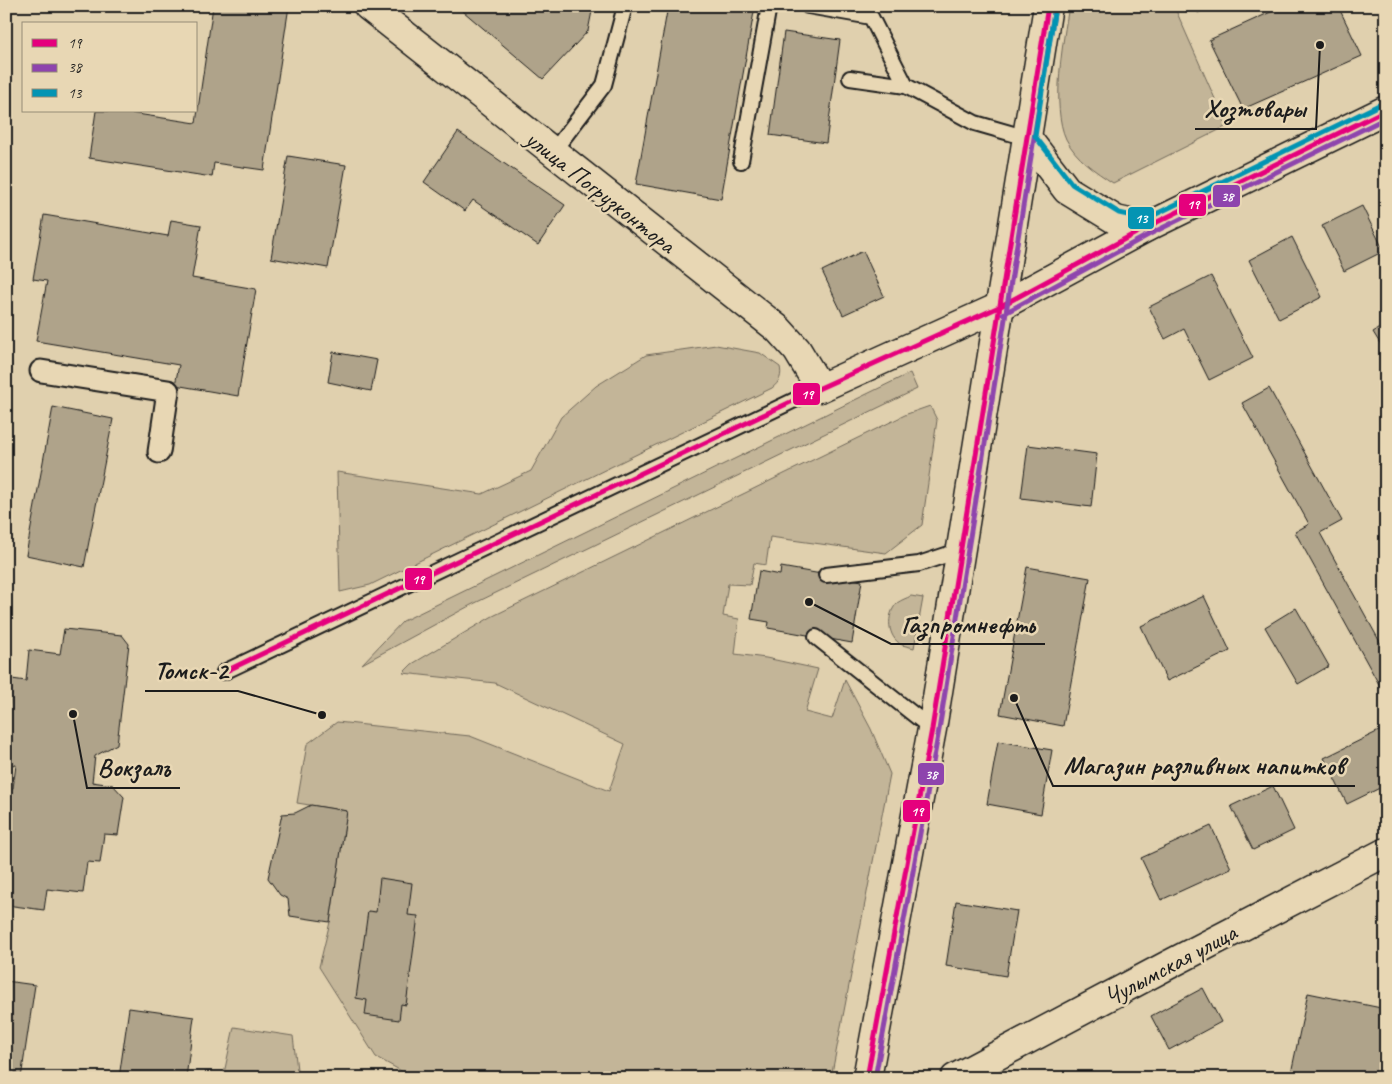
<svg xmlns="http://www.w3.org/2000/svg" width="1392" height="1084" font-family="Caveat,sans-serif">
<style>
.green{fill:#c3b598;stroke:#70685a}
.building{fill:#afa38a;stroke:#1c1c1c}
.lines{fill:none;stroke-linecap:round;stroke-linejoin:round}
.service-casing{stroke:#1c1c1c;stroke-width:18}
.pedestrian-casing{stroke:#1c1c1c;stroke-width:25}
.minor-casing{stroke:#1c1c1c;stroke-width:31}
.secondary-casing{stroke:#1c1c1c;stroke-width:31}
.service{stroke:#e8d7b4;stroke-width:14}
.pedestrian{stroke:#e8d7b4;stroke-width:21}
.minor{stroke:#e8d7b4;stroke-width:28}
.secondary{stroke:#e8d7b4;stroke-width:28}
.bus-1-casing{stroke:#e8d7b4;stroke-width:9}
.bus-2-casing{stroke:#e8d7b4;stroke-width:9}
.bus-3-casing{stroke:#e8d7b4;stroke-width:9}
.bus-1{stroke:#e5007d;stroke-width:5}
.bus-2{stroke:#8e44ad;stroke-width:5}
.bus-3{stroke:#0494b3;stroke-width:5}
.labels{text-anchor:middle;stroke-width:5;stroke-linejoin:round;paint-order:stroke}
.street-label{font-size:25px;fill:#1c1c1c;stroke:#e8d7b4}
.leader{fill:none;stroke:#1c1c1c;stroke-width:2}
.callout-dot{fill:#1c1c1c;stroke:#e8d7b4;stroke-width:2}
.callout-label{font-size:26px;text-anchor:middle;font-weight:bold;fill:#1c1c1c;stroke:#e8d7b4;stroke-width:5;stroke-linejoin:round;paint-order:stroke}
.line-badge{stroke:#e8d7b4;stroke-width:2}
.badge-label{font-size:14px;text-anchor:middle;font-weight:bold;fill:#fff}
</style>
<rect width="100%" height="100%" fill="#e0d0ae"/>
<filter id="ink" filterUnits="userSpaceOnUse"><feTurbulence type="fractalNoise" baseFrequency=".02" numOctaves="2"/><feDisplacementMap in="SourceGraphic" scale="10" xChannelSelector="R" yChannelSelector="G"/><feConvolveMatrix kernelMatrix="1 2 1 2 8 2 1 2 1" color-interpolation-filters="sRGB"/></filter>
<g filter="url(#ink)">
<g class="green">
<path d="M1069,6H1174L1227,126L1113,183C1095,171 1076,159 1066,139C1051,107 1063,41 1069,6Z"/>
<path d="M716,345L760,353L780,367C782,375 780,382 772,388L370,585L340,592L337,472L482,494L531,471L561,417L596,386L646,355Z"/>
<polygon points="910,373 917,389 471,605 362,664 403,621"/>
<polygon points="930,406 937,420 922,525 886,553 770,537 766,565 754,563 750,585 728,584 723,616 739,619 735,654 766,658 818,669 805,712 832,719 845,680 871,729 890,774 831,1078 414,1078 376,1057 319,967 330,922 347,811 297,803 307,744 337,722 470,736 609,791 625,744 495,683 403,673 412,664 491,617 907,414"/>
<path d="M911,596L923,598L914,648C910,647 906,646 902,645C887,637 886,615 897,603C901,600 907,598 911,596Z"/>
<polygon points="234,1027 293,1036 298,1078 223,1078"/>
</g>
<g class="building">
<polygon points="213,6 289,6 264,170 214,163 212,177 89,158 96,111 117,111 196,123"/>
<polygon points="457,6 593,6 588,31 543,79"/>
<polygon points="668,6 755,6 721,199 636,184"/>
<polygon points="1194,6 1211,6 1198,13"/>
<polygon points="1284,6 1338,6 1362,56 1243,109 1209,40"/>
<polygon points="784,32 840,40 826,143 770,135"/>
<polygon points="458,132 565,205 538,245 473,200 465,211 424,182"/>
<polygon points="288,156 346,165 328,268 271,258"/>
<polygon points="1362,206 1384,251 1344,271 1322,226"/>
<polygon points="44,215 168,236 171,220 201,225 192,278 256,289 238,396 175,385 179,365 36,341 47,281 33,279"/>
<polygon points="1292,237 1322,297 1279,319 1249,260"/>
<polygon points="863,251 884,296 843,315 822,271"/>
<polygon points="1211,276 1253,358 1209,380 1184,329 1165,339 1149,307"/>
<polygon points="1386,324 1386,353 1373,332"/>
<polygon points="333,352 377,360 371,391 328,382"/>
<polygon points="1269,388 1342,521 1320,533 1386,653 1386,697 1295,532 1309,524 1242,403"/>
<polygon points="53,407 113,419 84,567 26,555"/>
<polygon points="1028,445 1097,454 1091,507 1021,498"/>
<polygon points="781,567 862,581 852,643 768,628 769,622 751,619 759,571 780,575"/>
<polygon points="1027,567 1090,578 1063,726 1000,714"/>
<polygon points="1204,596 1230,651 1167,681 1141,626"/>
<polygon points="1296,608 1329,666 1298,684 1265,627"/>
<polygon points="64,629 122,635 129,644 117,744 95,756 92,782 113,785 124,797 118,835 104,834 100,863 87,862 83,893 47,889 44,910 6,905 6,792 13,788 16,765 6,764 6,705 9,705 12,679 26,681 29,650 60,654"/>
<polygon points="1385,728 1386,785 1347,804 1324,758"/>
<polygon points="998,741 1052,750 1041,814 987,804"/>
<polygon points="1273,786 1294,830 1253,850 1231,806"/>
<polygon points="311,805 347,811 330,922 290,916 288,899 280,895 268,878 282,814 295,813"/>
<polygon points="1211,826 1231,868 1161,900 1141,858"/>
<polygon points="380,878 412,883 408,915 418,916 406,1005 401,1004 399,1020 365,1015 367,1000 356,998 368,911 376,912"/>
<polygon points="956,901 1017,911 1006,976 946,966"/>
<polygon points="6,981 35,985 21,1078 6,1078"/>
<polygon points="1203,988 1221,1022 1169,1050 1151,1016"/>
<polygon points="1308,993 1386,1009 1386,1078 1290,1078"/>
<polygon points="129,1008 194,1017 186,1078 119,1078"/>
</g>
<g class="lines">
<g class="service-casing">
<g id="service">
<polyline points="808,6 871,17 906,86"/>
<polyline points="850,78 906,86 975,123 1027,138"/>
<polyline points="552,153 604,85 625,6"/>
<polyline points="741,161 769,6"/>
<polyline points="826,575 919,564 961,550"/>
<polyline points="816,637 932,729"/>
<polyline points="224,672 820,388"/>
</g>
</g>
<g class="pedestrian-casing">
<polyline id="pedestrian" points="41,371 168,391 159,452"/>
</g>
<g class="minor-casing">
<g id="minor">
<polyline points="368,6 778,329 797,350 820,388 999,307"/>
<polyline points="955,1078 1170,964 1386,852"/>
</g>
</g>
<g class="secondary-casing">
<g id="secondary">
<polyline points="1027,138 1067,190 1116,220 1147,227"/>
<polyline points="999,307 1147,227 1386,110"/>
<polyline points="867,1078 932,729 1048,6"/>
</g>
</g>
<use href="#service" class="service"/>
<use href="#pedestrian" class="pedestrian"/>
<use href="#minor" class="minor"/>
<use href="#secondary" class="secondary"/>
<g class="bus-1-casing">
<g id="bus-1">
<polyline points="224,672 820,388 999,307 1147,227 1386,110"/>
<polyline points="867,1078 932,729 1048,6"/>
</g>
</g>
<g class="bus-2-casing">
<g id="bus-2">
<polyline points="1003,314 1150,234 1386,118"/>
<polyline points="875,1078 939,730 1055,7"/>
</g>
</g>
<g class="bus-3-casing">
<polyline id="bus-3" points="1055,7 1035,136 1072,184 1119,213 1146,219 1383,103"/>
</g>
<use href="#bus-1" class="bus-1"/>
<use href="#bus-2" class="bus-2"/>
<use href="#bus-3" class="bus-3"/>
</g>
</g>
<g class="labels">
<g class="street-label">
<text transform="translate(601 191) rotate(38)" y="9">улица Погрузконтора</text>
<text transform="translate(1170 964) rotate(-28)" y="9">Чулымская улица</text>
</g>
</g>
<path class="leader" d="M1320 45L1316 129H1195M809 602L891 644H1045M322 715L238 691H145M1014 698L1053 786H1355M73 714L87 788H180"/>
<g class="callout-dot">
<circle cx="1320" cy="45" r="5"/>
<circle cx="809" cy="602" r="5"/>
<circle cx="322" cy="715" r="5"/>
<circle cx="1014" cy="698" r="5"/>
<circle cx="73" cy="714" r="5"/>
</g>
<g class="callout-label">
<text x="1255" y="117">Хозтовары</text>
<text x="968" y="633">Газпромнефть</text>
<text x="191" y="679">Томск-2</text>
<text x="1204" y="774">Магазин разливных напитков</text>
<text x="134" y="776">Вокзалъ</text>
</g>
<g class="line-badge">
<rect x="1212" y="184" width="29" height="24" rx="5" fill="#8e44ad"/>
<rect x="1178" y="193" width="29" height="24" rx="5" fill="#e5007d"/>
<rect x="1127" y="206" width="28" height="24" rx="5" fill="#0494b3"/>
<rect x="792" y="382" width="29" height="24" rx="5" fill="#e5007d"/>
<rect x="404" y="567" width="29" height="24" rx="5" fill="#e5007d"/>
<rect x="917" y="762" width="28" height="24" rx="5" fill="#8e44ad"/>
<rect x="902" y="799" width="29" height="24" rx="5" fill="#e5007d"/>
</g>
<g class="badge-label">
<text x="1227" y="201">38</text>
<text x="1193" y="209">19</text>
<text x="1141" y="223">13</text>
<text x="807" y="399">19</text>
<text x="418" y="584">19</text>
<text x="931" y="779">38</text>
<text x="917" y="816">19</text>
</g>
<rect width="1392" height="1084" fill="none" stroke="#e8d7b4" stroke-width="25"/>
<rect x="12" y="12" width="1367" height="1059" fill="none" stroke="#1c1c1c" stroke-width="2" filter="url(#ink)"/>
<rect x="22" y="22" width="175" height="90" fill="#e8d7b4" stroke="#968c77"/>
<rect x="32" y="39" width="25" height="8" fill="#e5007d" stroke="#968c77"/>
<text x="68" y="48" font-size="15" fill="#1c1c1c">19</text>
<rect x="32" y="64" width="25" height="8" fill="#8e44ad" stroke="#968c77"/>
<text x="68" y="72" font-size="15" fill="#1c1c1c">38</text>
<rect x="32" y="89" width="25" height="8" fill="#0494b3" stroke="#968c77"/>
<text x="68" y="98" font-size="15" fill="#1c1c1c">13</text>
</svg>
